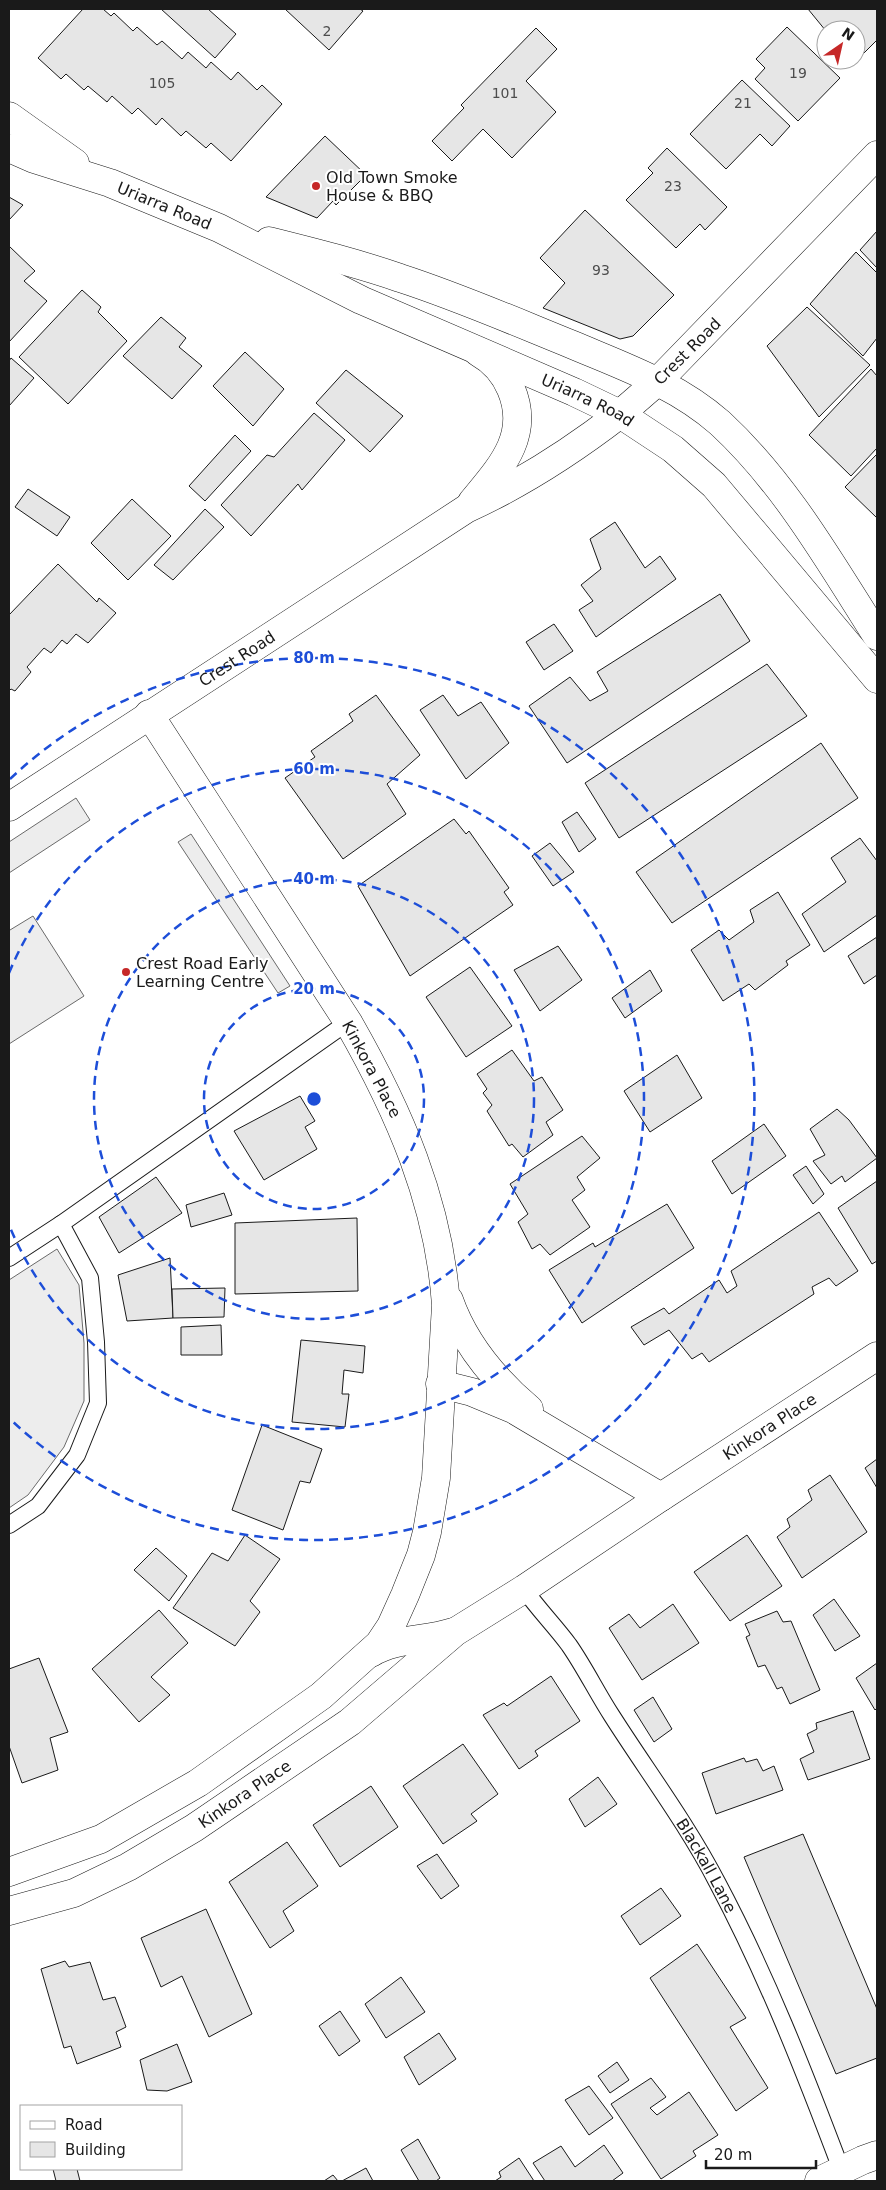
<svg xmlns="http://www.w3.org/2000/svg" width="886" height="2190" font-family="'DejaVu Sans',sans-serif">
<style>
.built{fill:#ededed;stroke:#6a6a6a}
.building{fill:#e6e6e6;stroke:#1a1a1a}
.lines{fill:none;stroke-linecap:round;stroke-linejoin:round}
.service-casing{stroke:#1a1a1a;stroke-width:18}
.minor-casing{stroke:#1a1a1a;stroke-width:29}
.secondary-casing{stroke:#1a1a1a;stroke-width:29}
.service{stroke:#fff;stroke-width:16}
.minor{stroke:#fff;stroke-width:28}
.secondary{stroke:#fff;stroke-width:28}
.ring{fill:none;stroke:#1d4ed8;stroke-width:2.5;stroke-dasharray:9 6}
.poi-dot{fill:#c62828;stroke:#fff;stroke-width:2}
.labels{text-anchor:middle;stroke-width:4;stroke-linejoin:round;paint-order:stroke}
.number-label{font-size:14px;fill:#4d4d4d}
.poi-label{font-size:16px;fill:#1a1a1a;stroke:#fff;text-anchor:start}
.street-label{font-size:16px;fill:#1a1a1a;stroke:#fff}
.centre{fill:#1d4ed8;stroke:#fff;stroke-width:2.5}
.ring-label{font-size:15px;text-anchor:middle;font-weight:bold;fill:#1d4ed8;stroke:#fff;stroke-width:4;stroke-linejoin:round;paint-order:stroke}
</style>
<rect width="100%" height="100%" fill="#fff"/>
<g class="built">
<polygon points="76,798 90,820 9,873 9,842"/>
<polygon points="191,834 290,986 278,993 178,842"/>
<polygon points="33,916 84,996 9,1044 9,929 10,930"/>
<polygon points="57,1249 79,1285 84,1343 84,1401 64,1447 28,1495 9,1508 9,1280"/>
</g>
<g class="building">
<polygon points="83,9 103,9 111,16 114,13 133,31 137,27 157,45 162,41 182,59 188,52 206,68 211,62 231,80 238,72 257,90 262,85 282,104 231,161 211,143 206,148 186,131 181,136 162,118 156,125 138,108 132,114 112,96 107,102 88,86 84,90 66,74 61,79 38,58"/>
<polygon points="161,9 208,9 236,34 215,58"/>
<polygon points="285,9 360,9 363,11 329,50"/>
<polygon points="808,9 877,9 877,40 856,61 856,30 826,31"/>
<polygon points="787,27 840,78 798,121 755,79 765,68 756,59"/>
<polygon points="536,28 557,49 526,81 556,112 512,158 483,129 452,161 432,141 464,108 461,105"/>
<polygon points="742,80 790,126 772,146 760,134 726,169 690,134"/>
<polygon points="325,136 366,175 336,205 333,201 317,218 266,197"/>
<polygon points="667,148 727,207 705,230 700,224 676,248 626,200 653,173 648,168"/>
<polygon points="9,197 23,205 9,220"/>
<polygon points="585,210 674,295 633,336 620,339 543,308 565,283 540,258"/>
<polygon points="877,231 877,268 860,250"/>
<polygon points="9,246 35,271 24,281 47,301 9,342"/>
<polygon points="856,252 877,273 877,338 863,356 810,304"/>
<polygon points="82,290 101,307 98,312 127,341 68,404 19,357"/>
<polygon points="807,307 870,365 819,417 767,346"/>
<polygon points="161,317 186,338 179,347 202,366 172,399 123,356"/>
<polygon points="245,352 284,389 253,426 213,386"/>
<polygon points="11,358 34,378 9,406 9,361"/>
<polygon points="871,369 877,376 877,448 851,476 809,435"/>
<polygon points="346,370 403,416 370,452 316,403"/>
<polygon points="314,413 345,440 302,490 298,484 251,536 221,505 267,455 274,457"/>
<polygon points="235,435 251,451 205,501 189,486"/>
<polygon points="877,454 877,518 845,487"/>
<polygon points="28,489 70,517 57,536 15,507"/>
<polygon points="132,499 171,536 128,580 91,543"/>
<polygon points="205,509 224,527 173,580 154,565"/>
<polygon points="615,522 645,568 660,556 676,579 596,637 579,610 593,601 581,585 601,569 590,539"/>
<polygon points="58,564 97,602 99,598 116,613 88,643 76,634 67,644 62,640 51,653 44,648 27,667 31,672 15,691 11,689 9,691 9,615"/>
<polygon points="720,594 750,641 567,763 529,706 570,677 590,701 608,691 597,672"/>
<polygon points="554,624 573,651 544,670 526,642"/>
<polygon points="767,664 807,716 619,838 585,783"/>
<polygon points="376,695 420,755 387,784 406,814 343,859 285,778 315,757 311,751 353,721 349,714"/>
<polygon points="443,695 458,716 481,702 509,743 466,779 420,710"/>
<polygon points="821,743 858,798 672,923 636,872"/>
<polygon points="577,812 596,839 579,852 562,822"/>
<polygon points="454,819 466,834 469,831 509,888 504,892 513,905 410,976 358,886"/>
<polygon points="860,838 877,861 877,915 824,952 802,914 846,882 831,858"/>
<polygon points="550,843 574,872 553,886 532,856"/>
<polygon points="778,892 810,945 786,961 788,965 755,990 749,984 723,1001 691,950 719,930 729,940 754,922 750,910"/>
<polygon points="877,937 877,975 864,984 848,956"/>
<polygon points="558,946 582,980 540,1011 514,970"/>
<polygon points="470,967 512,1026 466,1057 426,997"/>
<polygon points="650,970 662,991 625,1018 612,998"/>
<polygon points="512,1050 534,1081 542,1077 563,1110 546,1122 553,1135 523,1157 512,1144 509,1146 487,1111 492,1105 483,1093 487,1089 477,1074"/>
<polygon points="677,1055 702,1098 650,1132 624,1091"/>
<polygon points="300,1096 315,1121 305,1127 317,1149 264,1180 234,1131"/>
<polygon points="837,1109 849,1120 877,1158 845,1182 842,1176 831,1184 813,1161 825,1155 810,1129"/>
<polygon points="764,1124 786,1156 732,1194 712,1161"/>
<polygon points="582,1136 600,1158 577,1177 585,1190 572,1200 590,1227 550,1255 540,1244 532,1249 518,1222 528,1214 510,1184"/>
<polygon points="806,1166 824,1194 813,1204 793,1175"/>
<polygon points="156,1177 182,1213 119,1253 99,1217"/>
<polygon points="877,1181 877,1261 872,1264 838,1208"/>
<polygon points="224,1193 232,1215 191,1227 186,1205"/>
<polygon points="667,1204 694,1248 582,1323 549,1270 593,1243 595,1247"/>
<polygon points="819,1212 858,1271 836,1286 829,1278 812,1287 814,1294 709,1362 702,1353 692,1359 669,1330 644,1345 631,1327 664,1308 669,1314 719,1280 727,1293 737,1286 731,1271"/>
<polygon points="357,1218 358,1291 235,1294 235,1223"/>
<polygon points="170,1258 173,1318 127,1321 118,1275"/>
<polygon points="225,1288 224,1317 173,1318 172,1289"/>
<polygon points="221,1325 222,1355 181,1355 181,1327"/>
<polygon points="301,1340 365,1346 363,1373 344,1370 342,1394 349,1394 345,1427 292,1422"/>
<polygon points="262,1425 322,1449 310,1483 300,1481 283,1530 232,1510"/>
<polygon points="877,1459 877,1488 865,1468"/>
<polygon points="830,1475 867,1532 802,1578 777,1537 790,1527 787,1519 812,1500 808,1490"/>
<polygon points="245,1535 280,1559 250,1601 260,1612 235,1646 173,1608 212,1553 228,1561"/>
<polygon points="747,1535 782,1586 730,1621 694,1572"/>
<polygon points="156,1548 187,1576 169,1601 134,1570"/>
<polygon points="834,1599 860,1636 835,1651 813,1615"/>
<polygon points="673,1604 699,1643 642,1680 609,1628 629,1614 640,1628"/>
<polygon points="159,1610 188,1643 151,1677 170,1695 139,1722 92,1669"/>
<polygon points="777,1611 783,1622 791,1621 820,1690 790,1704 782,1687 777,1689 765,1665 758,1667 746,1637 750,1635 745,1624"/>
<polygon points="39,1658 68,1732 50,1738 58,1770 22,1783 9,1746 9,1669"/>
<polygon points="877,1663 877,1708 875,1710 856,1678"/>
<polygon points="551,1676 580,1721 535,1751 538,1756 519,1769 483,1715 504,1703 507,1706"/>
<polygon points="653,1697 672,1729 654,1742 634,1710"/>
<polygon points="853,1711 870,1759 808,1780 800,1759 814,1752 807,1734 817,1729 816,1723"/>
<polygon points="463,1744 498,1794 471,1814 477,1821 443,1844 403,1786"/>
<polygon points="744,1758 746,1762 757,1759 763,1771 774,1766 783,1790 716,1814 702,1773"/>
<polygon points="598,1777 617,1804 585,1827 569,1799"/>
<polygon points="371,1786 398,1827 340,1867 313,1825"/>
<polygon points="803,1834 877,2009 877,2058 836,2074 744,1857"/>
<polygon points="287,1842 318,1886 283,1911 294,1931 270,1948 229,1882"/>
<polygon points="437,1854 459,1886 441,1899 417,1866"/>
<polygon points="661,1888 681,1916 640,1945 621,1916"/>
<polygon points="206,1909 252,2014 209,2037 182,1976 161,1987 141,1938"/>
<polygon points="697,1944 746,2018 730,2027 768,2088 736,2111 650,1978"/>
<polygon points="65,1961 69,1967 90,1962 103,2000 115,1997 126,2027 116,2032 121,2047 77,2064 71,2046 64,2048 41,1969"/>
<polygon points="401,1977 425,2012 386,2038 365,2004"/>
<polygon points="340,2011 360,2041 339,2056 319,2026"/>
<polygon points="439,2033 456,2059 419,2085 404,2057"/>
<polygon points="177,2044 192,2082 167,2091 147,2090 140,2060"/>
<polygon points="617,2062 629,2080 610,2093 598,2076"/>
<polygon points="651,2078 666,2097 650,2108 657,2115 689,2092 718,2135 693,2151 696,2156 661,2179 611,2104"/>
<polygon points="589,2086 613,2118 589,2135 565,2100"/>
<polygon points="418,2139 440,2178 436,2181 419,2181 401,2150"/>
<polygon points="604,2145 623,2173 612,2181 545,2181 533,2163 561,2146 575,2167"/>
<polygon points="519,2158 534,2181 495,2181 501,2177 499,2172"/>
<polygon points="366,2168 373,2181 342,2181"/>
<polygon points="53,2169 77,2169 80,2181 56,2181"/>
<polygon points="333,2175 338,2181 324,2181"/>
</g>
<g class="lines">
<g class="service-casing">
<g id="service">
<polyline points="9,1258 61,1224 348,1022"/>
<polyline points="9,1525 38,1506 77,1455 98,1403 96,1342 90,1278 61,1224"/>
<path id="s1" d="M524,1589C538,1609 555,1626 569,1645C585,1668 597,1693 612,1716C647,1771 687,1824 717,1882C766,1974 804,2071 841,2169"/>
</g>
</g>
<g class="minor-casing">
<g id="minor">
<polyline points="658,381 877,155"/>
<path d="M472,502C500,468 531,436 511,389C504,372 494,361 478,352"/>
<path id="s2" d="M9,807L466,509C521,484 572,451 620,414"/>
<path d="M449,1300C464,1343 495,1380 529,1409"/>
<path id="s3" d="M440,1384L472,1392L513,1409L661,1497L877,1356"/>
<path d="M371,1653C396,1638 426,1641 453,1632"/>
<path d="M9,1872L101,1839L198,1783L321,1696L379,1644L391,1626L405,1595L421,1555L427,1532L436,1478L446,1305C439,1202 399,1111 348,1022L149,714"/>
<path id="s4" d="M9,1911L74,1893L128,1867L194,1828L350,1722L455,1632L524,1589L661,1497"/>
<polyline points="819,2181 863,2160 877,2155"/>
</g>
</g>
<g class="secondary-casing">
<g id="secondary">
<polyline points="9,116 75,163"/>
<path id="s5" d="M9,148L34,159L110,183L219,228L361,300L574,392L620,414L673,449L714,485L877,679"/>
<path d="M269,241C313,252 357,263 400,278C459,297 516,322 573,345C625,367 677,385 720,423C785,483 830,562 877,636"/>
<polyline points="620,414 658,381"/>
</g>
</g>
<use href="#service" class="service"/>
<use href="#minor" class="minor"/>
<use href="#secondary" class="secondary"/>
</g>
<g class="ring">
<circle cx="314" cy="1099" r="110"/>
<circle cx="314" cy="1099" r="220"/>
<path d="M9 973A330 330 0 1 1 9 1225"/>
<path d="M10 779A441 441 0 1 1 10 1419"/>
</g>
<g class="poi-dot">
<circle cx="316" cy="186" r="5"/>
<circle cx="126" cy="972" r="5"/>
</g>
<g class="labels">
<g class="number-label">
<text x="327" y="36">2</text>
<text x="798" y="78">19</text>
<text x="162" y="88">105</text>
<text x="505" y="98">101</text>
<text x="743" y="108">21</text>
<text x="673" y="191">23</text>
<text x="601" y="275">93</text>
</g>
<g class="poi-label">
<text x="326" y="183">Old Town Smoke<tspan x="326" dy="18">House &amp; BBQ</tspan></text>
<text x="136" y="969">Crest Road Early<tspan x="136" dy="18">Learning Centre</tspan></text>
</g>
<g class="street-label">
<text dy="6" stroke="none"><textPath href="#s5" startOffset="166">Uriarra Road</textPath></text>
<text transform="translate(687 351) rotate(-45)" y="6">Crest Road</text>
<text dy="6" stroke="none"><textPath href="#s5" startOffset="632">Uriarra Road</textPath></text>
<text dy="6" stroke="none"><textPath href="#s2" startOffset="272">Crest Road</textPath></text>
<text transform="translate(372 1069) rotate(62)" y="6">Kinkora Place</text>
<text dy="6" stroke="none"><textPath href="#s3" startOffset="379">Kinkora Place</textPath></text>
<text dy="6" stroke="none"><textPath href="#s4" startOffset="265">Kinkora Place</textPath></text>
<text dy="6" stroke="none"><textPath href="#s1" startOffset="332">Blackall Lane</textPath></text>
</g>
</g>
<circle cx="314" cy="1099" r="8" class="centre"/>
<g class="ring-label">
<text x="314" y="663">80 m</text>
<text x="314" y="774">60 m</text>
<text x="314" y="884">40 m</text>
<text x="314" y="994">20 m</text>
</g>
<rect width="886" height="2190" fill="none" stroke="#1a1a1a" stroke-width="20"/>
<rect x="20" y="2105" width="162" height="65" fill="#ffffff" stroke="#a3a3a3"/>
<rect x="30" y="2121" width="25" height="8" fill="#ffffff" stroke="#a3a3a3"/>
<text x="65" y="2130" font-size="15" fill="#1a1a1a">Road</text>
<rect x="30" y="2142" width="25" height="15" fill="#e6e6e6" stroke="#a3a3a3"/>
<text x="65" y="2155" font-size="15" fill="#1a1a1a">Building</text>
<g transform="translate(841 45) rotate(34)"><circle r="24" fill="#ffffff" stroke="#a3a3a3"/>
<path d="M0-4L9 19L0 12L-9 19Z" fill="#c62828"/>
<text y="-8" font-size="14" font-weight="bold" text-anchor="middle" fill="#1a1a1a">N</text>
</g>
<path d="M706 2160v8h110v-8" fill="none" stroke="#1a1a1a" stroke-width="2.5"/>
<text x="714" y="2160" font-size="15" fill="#1a1a1a" stroke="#ffffff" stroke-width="4" paint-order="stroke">20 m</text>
</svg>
